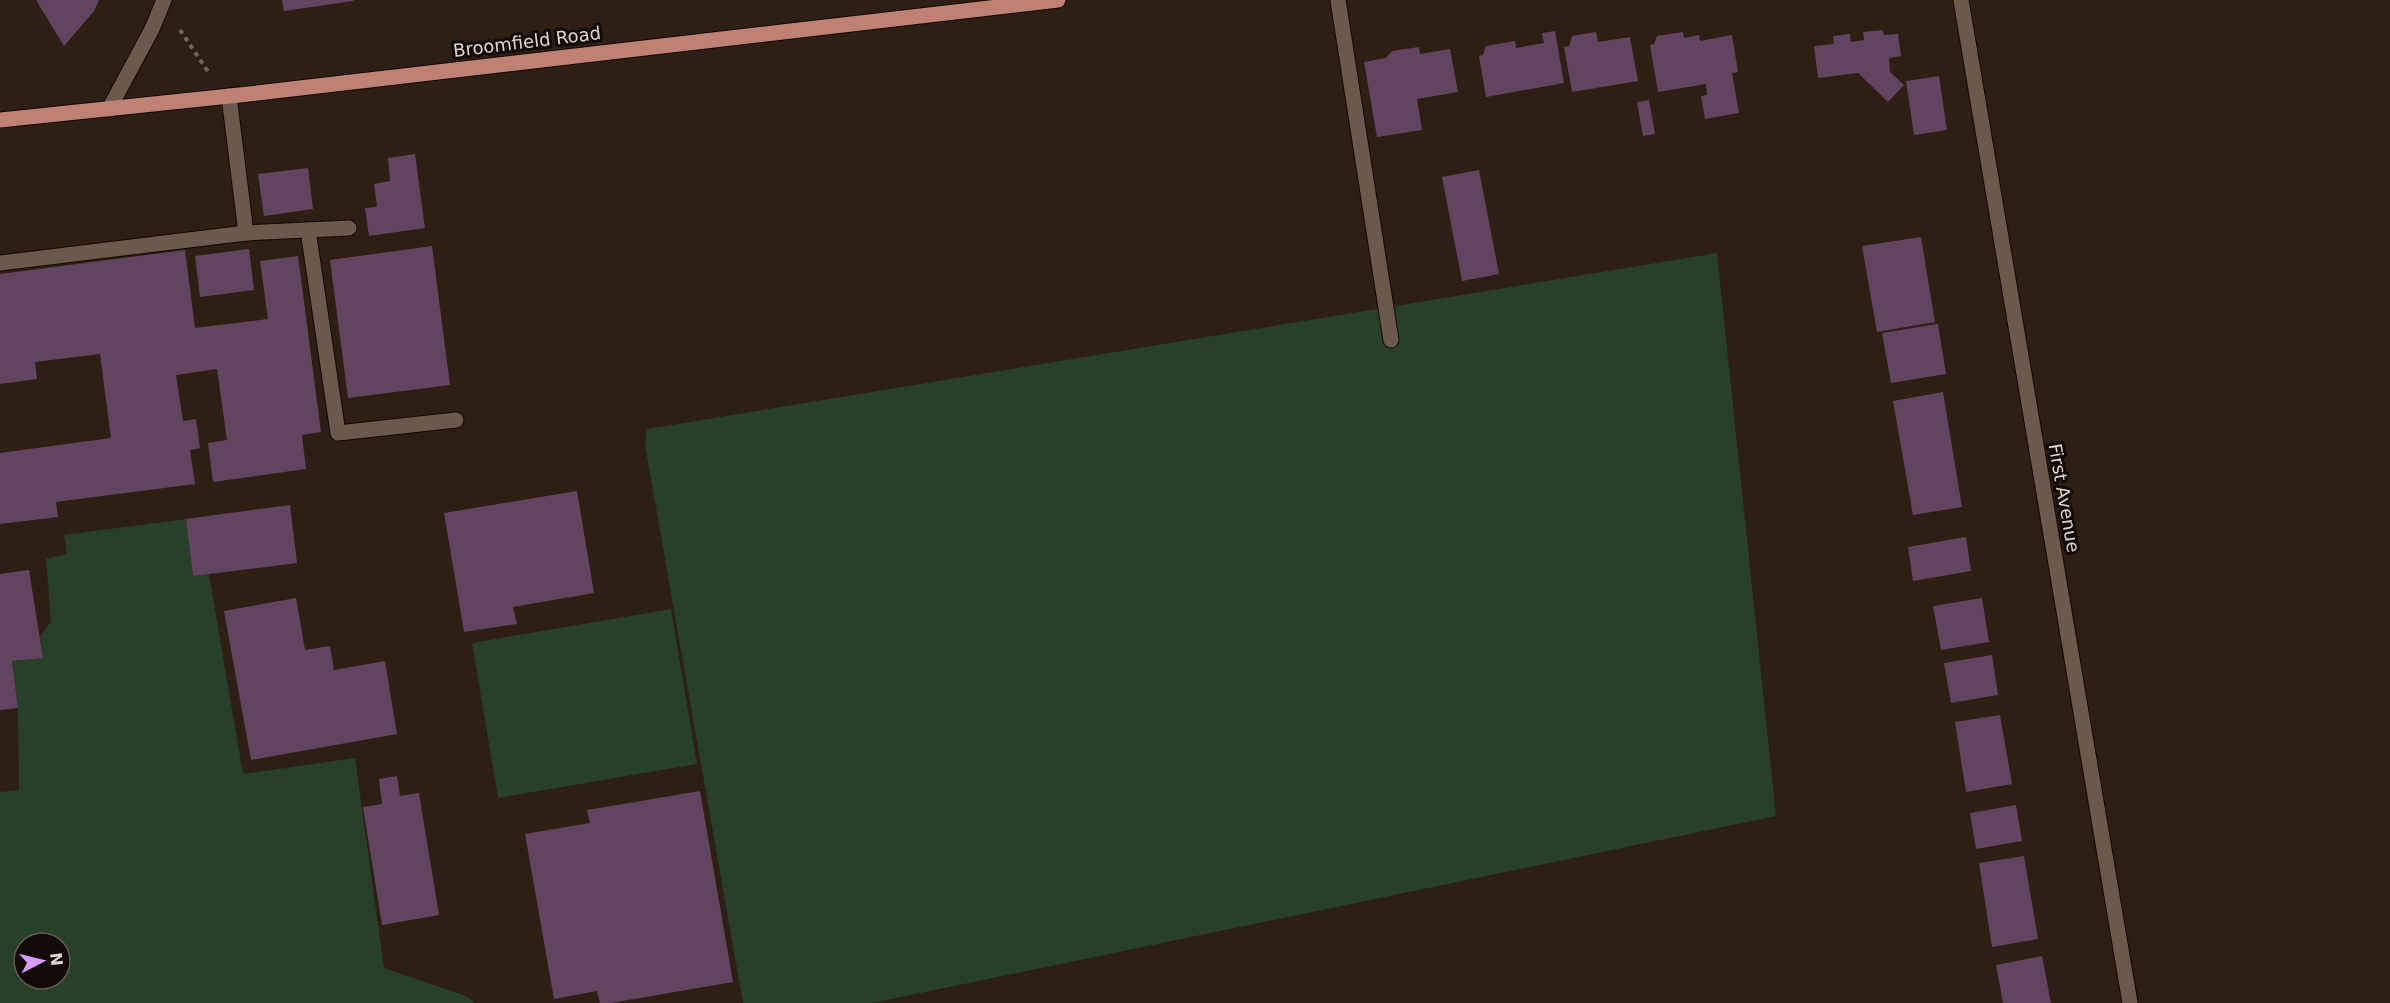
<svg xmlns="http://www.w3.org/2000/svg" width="2390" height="1003" font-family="'DejaVu Sans',sans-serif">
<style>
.green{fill:#283f29;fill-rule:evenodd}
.building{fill:#614560}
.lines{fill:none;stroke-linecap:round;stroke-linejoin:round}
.minor-casing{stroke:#150802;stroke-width:17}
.major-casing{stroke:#150802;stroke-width:17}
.path{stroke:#72655b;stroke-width:4;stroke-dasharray:4.5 4.5;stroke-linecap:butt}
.minor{stroke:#6a594c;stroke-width:15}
.major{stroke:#bf8173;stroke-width:15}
.labels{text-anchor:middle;stroke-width:6;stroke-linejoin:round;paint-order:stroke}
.street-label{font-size:18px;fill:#e0d6ce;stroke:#110a06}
</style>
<rect width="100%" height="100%" fill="#2d1f14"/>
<g class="green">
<polygon points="1717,253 1776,816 872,1003 743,1003 645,445 647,429"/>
<path d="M186,519L193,576L209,574L243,774L355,758L384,968L466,996L475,1003H0V792L19,790L18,708L12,661L43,658L40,637L51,621L46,559L67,554L64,535ZM24,943H60V979H24Z"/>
<polygon points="671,609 697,764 498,798 472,643"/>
</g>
<g class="building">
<polygon points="36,0 99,0 94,11 64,46"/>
<polygon points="282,0 353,0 353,1 284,11"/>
<polygon points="1883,30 1884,35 1898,34 1901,56 1889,58 1890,72 1904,85 1888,102 1858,73 1818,78 1814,46 1834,44 1833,36 1850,34 1851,42 1864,40 1863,32"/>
<polygon points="1555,31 1564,83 1486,97 1479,56 1483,55 1486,46 1515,41 1516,48 1544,43 1542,33"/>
<polygon points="1596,32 1598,42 1630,37 1638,81 1572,92 1564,47 1569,46 1572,36"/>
<polygon points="1683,32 1684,38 1699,35 1700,41 1732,35 1738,72 1732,73 1739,113 1705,119 1701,96 1707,95 1706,84 1658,92 1650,45 1654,44 1657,36"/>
<polygon points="1419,47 1420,54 1450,49 1458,92 1417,99 1422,130 1377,137 1364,62 1386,58 1392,51"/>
<polygon points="1939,76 1947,130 1914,135 1906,81"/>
<polygon points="1649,100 1655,134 1643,136 1637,102"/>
<polygon points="415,154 425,228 369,236 365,208 377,207 374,184 390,181 388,158"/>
<polygon points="308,168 313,209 264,216 258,174"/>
<polygon points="1479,170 1499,274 1462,281 1442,177"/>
<polygon points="1921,237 1935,322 1877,332 1862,246"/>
<polygon points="432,246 450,385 348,398 330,260"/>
<polygon points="249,249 254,290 200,297 195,256"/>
<polygon points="185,250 195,328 268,319 260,261 298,256 321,432 302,435 306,469 213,482 208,443 227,440 217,369 176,375 183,421 196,419 200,448 190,450 195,484 56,502 58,517 0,524 0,453 111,438 100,354 35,362 37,379 0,384 0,274"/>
<polygon points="1938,324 1946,374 1891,383 1882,333"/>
<polygon points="1943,392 1962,507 1913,515 1893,401"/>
<polygon points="577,491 594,593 513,607 517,624 464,632 444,513"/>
<polygon points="290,505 297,563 193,576 186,519"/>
<polygon points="1966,537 1971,571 1913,581 1908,547"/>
<polygon points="29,570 43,658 12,661 18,708 0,710 0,574"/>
<polygon points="296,598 305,650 330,646 334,670 385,661 397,734 251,760 224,611"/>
<polygon points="1982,598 1989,642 1941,650 1933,606"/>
<polygon points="1992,655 1998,695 1951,703 1944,663"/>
<polygon points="2000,715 2012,784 1966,792 1955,722"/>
<polygon points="397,776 400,796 419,793 439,915 382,925 363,807 382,804 379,779"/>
<polygon points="700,791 733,982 611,1003 600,1003 597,991 554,999 525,834 590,823 587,810"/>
<polygon points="2016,805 2022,841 1976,849 1970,813"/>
<polygon points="2024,856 2038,939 1992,947 1979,863"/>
<polygon points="2042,956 2051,1003 2003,1003 1996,965"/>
</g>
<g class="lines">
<g class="minor-casing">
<g id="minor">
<polyline points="1338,0 1391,340"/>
<polyline points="1961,0 2130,1003"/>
<polyline points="229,96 246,233"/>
<polyline points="109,109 152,29 164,0"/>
<polyline points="308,230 338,433 456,420"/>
<polyline points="0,263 246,233 349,228"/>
</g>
</g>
<g class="major-casing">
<polyline id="major" points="0,120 249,94 1058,0"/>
</g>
<polyline class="path" points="180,30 209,73"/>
<use href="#minor" class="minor"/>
<use href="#major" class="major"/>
</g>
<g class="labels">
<g class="street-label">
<text transform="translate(527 42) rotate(-7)" y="6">Broomfield Road</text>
<text transform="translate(2064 498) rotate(80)" y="6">First Avenue</text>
</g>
</g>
<g transform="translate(42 961) rotate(83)"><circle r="28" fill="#110a06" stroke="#645c56" stroke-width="1.5"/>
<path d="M0-4.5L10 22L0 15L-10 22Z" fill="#d79bf9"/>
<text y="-9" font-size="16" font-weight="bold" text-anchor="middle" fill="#e0d6ce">N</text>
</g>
</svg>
